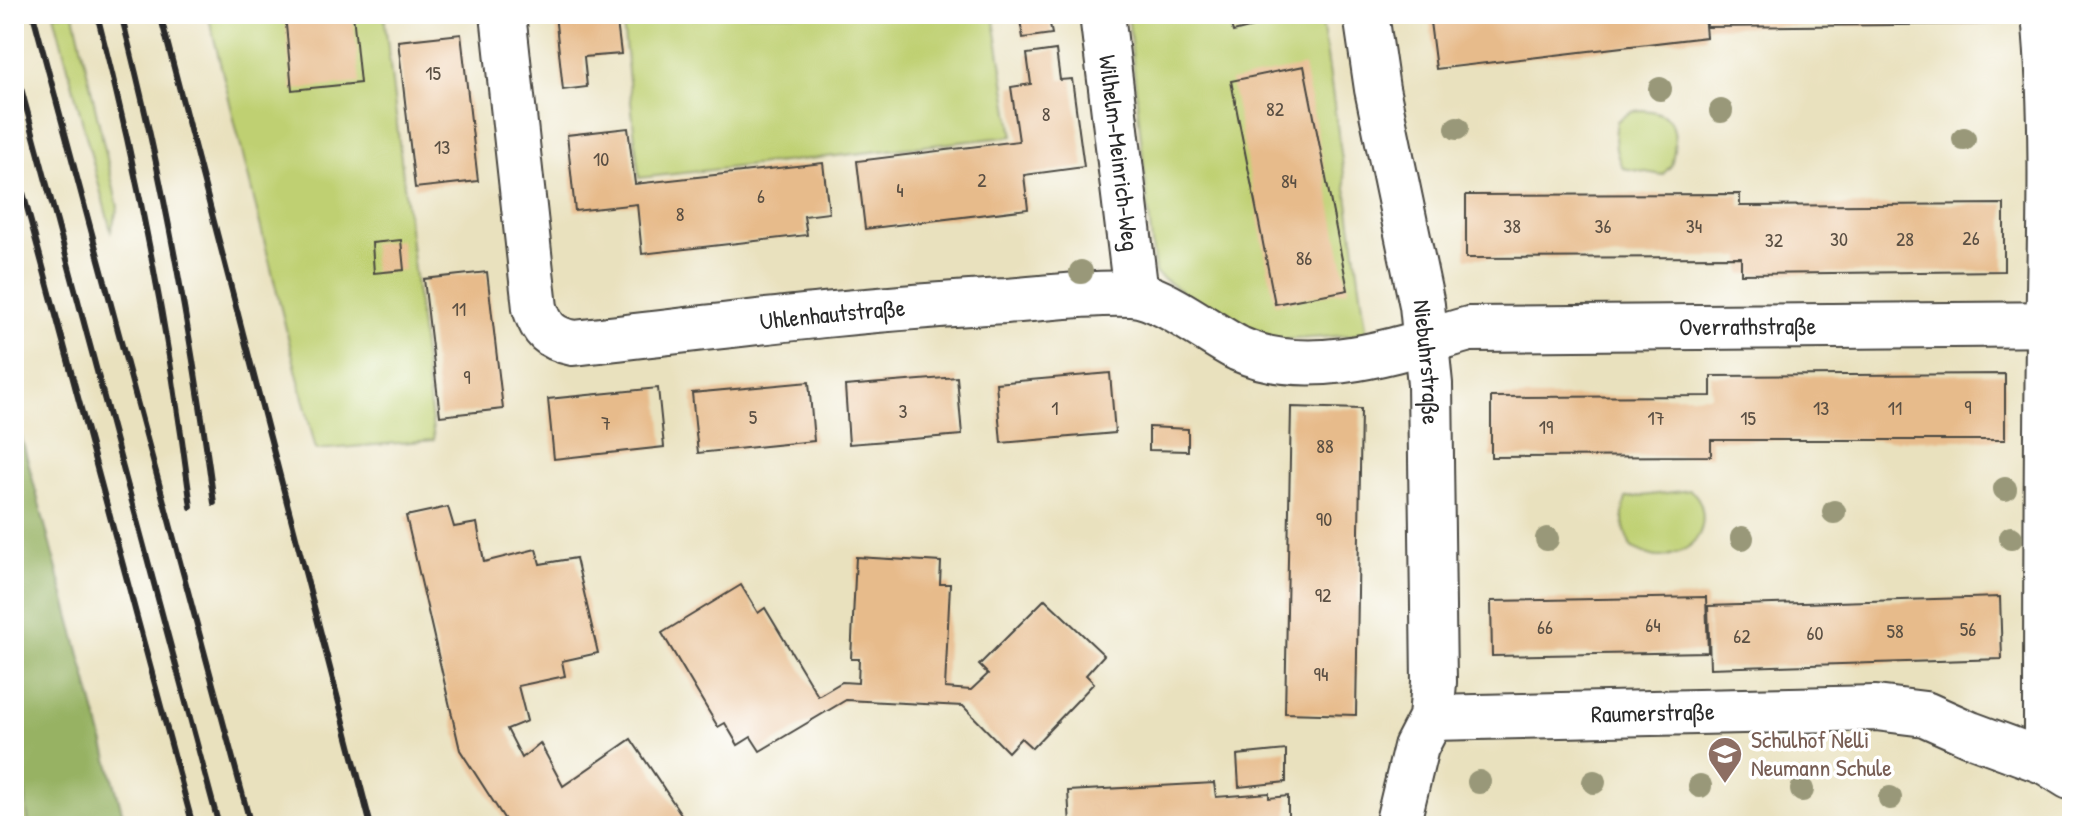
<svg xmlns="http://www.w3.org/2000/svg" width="2086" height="840" font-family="'Patrick Hand',sans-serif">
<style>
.green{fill:#bfd072;stroke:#757e4e;stroke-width:2}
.forest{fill:#97b264;stroke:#616e48;stroke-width:2}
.building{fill:#e7bb8b}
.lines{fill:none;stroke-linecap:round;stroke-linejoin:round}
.minor-casing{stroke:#484641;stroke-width:48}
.minor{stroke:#fff;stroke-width:44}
.rail{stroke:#2b2b2b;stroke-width:6}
.tree{fill:#999879}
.labels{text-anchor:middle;stroke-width:7;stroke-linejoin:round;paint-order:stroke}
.number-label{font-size:20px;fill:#5a4f43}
.street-label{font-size:24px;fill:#2b2b2b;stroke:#fff}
.education-label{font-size:24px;fill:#785e54;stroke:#fff;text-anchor:start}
</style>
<rect width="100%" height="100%" fill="#fff"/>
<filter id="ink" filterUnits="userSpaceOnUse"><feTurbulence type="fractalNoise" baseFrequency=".0125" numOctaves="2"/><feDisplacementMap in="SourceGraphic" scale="16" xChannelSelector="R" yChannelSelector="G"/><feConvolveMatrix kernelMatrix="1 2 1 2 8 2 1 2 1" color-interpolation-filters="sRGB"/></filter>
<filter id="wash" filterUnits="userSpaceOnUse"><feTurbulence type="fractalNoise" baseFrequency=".006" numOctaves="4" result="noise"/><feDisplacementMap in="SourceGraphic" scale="32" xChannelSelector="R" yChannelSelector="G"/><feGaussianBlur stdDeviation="1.8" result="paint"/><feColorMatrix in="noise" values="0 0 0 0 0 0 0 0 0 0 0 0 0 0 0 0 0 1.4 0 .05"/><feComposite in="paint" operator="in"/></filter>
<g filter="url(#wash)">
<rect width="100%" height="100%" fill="#e9e1be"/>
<g class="green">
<polygon points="54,14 74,14 118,207 111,231"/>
<polygon points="208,14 384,14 434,440 316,450"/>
<polygon points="622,14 993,14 1013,136 639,178"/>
<polygon points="1128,14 1321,14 1367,334 1254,342 1155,273"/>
<path d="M1641,110C1679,111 1678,136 1671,166L1662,175L1623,168C1614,152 1614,140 1617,121L1630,112Z"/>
<path d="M1690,490C1705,500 1707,526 1695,541C1689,549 1672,556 1661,557C1651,558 1640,551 1631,547C1623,529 1620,517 1626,498Z"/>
<polygon points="14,703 16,716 29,826 14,826"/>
</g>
<polygon class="forest" points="14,410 126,826 29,826 14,703"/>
<g id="blocks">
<g class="building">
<polygon points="285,14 353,14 360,83 292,90"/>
<polygon points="555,14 616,14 621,54 584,57 587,87 563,90"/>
<polygon points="1019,14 1048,14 1052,34 1023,38"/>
<polygon points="1228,14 1292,14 1293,17 1233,32"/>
<polygon points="1429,14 1704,14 1706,37 1436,69"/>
<polygon points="1706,14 2000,14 2000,24 1707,27"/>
<polygon points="461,34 478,181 415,188 398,41"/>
<polygon points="1056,50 1060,80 1072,79 1084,167 1024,175 1028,209 865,229 857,161 1019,141 1011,87 1031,84 1027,54"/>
<polygon points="1304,66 1348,290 1275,304 1231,81"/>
<polygon points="628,128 635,184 823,163 829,213 804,216 807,235 642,254 637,204 575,211 567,135"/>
<polygon points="1740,194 1740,206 2004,204 2004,271 1741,274 1741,257 1466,258 1466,195"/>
<polygon points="401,240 404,270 374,273 372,243"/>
<polygon points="487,272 503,409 440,416 424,279"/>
<polygon points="1110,373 1115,433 1001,443 996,383"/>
<polygon points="2005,374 2005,440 1711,440 1711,456 1491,457 1491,397 1711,396 1711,376"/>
<polygon points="957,377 962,435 849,444 845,386"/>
<polygon points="809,382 814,441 698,453 692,393"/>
<polygon points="658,388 664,447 554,459 548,399"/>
<polygon points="1291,407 1361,409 1356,715 1285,713"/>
<polygon points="1149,427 1188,429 1188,451 1149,450"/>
<polygon points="448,507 454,527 477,523 484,562 536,549 540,564 576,558 598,653 562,661 565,676 518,686 527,721 507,729 522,758 540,743 563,786 631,739 685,820 677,826 509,826 460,750 406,516"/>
<polygon points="856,557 941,562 940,584 950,584 945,688 971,690 988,674 979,665 1045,599 1104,655 1086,675 1094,683 1032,748 1021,738 1008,752 963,706 846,700 760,751 751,737 738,745 725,723 718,727 662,633 741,585 758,613 765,608 818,696 842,682 858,683 859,659 851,659"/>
<polygon points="1706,597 1708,652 1492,656 1491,601"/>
<polygon points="2000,597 2002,659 1710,668 1708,606"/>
<polygon points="1286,750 1286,782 1239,787 1237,755"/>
<polygon points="1214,783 1216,797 1269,793 1269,798 1288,796 1288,826 1070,826 1068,791"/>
</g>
</g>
</g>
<g filter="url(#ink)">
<use href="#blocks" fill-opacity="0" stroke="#484641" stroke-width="2"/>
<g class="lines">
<g class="minor-casing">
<g id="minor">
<path id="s1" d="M503,14L535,308C542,330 550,338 573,343C717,327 861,308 1006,301C1047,298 1091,292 1132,294C1161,295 1212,336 1239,349C1311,381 1398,349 1469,329L2072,324"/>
<path id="s2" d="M1102,14L1136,294"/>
<path id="s3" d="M1366,14L1377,89L1422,305L1430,384L1434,682L1431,718L1416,747L1397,826"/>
<path d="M2044,14C2054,123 2050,233 2048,342C2046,482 2046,622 2046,762"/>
<path id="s4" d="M1431,718L1876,708L1925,714L1970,734L2046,762L2070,777"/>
</g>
</g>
<use href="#minor" class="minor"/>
<g class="rail">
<polyline points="33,14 251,826"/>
<path d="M97,14C139,176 170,341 191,507"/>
<path d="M121,14C163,175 192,338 214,503"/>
<polyline points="160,14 371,826"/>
<polyline points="14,62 219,826"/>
<polyline points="14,159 193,826"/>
</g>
</g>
<g class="tree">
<circle cx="1660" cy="89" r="12"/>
<circle cx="1721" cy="111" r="12"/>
<circle cx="1457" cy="128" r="12"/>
<circle cx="1964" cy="139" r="12"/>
<circle cx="1081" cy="272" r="12"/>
<circle cx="2005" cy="489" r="12"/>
<circle cx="1834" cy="512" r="12"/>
<circle cx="1742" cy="538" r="12"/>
<circle cx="2011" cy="538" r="12"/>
<circle cx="1547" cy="539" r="12"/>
<circle cx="1479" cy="782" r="12"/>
<circle cx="1594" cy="782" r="12"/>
<circle cx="1700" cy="786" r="12"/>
<circle cx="1802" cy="790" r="12"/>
<circle cx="1890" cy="798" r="12"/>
</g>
</g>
<defs>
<g id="school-pin" transform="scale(1.8)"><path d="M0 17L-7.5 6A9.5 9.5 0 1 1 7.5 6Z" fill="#8d6e63" stroke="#fff"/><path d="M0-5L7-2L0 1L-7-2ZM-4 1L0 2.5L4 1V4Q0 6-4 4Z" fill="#fff"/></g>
</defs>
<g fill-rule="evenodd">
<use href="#school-pin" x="1725" y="754"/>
</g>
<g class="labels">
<g class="number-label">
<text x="433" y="80">15</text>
<text x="1275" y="116">82</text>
<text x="1046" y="121">8</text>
<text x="442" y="154">13</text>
<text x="601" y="166">10</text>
<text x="982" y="187">2</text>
<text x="1289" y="188">84</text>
<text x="900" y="197">4</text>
<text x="761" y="203">6</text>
<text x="680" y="221">8</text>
<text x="1512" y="233">38</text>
<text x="1603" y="233">36</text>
<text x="1694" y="233">34</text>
<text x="1971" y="245">26</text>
<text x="1839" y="246">30</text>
<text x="1905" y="246">28</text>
<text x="1774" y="247">32</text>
<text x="1304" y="265">86</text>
<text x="459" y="316">11</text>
<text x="467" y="384">9</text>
<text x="1968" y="414">9</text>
<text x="1055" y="415">1</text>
<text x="1821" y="415">13</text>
<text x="1895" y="415">11</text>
<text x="903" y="418">3</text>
<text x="753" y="424">5</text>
<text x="1656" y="425">17</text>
<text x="1748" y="425">15</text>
<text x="606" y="430">7</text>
<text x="1546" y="434">19</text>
<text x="1325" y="453">88</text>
<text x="1324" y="526">90</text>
<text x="1323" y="602">92</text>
<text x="1653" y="632">64</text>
<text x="1545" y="634">66</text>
<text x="1968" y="636">56</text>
<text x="1895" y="638">58</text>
<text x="1815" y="640">60</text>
<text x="1742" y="643">62</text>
<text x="1321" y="681">94</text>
</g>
<g class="street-label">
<text dy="8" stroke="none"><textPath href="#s2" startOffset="140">Wilhelm-Meinrich-Weg</textPath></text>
<text dy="8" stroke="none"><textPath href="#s1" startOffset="612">Uhlenhautstraße</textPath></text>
<text dy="8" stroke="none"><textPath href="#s1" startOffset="1548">Overrathstraße</textPath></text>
<text dy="8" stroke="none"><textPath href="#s3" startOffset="354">Niebuhrstraße</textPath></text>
<text dy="8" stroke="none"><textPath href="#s4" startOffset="222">Raumerstraße</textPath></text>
</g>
<g class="education-label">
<text x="1751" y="748">Schulhof Nelli<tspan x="1751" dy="28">Neumann Schule</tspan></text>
</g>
</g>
<rect width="2086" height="840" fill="none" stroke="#fff" stroke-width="48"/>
</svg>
